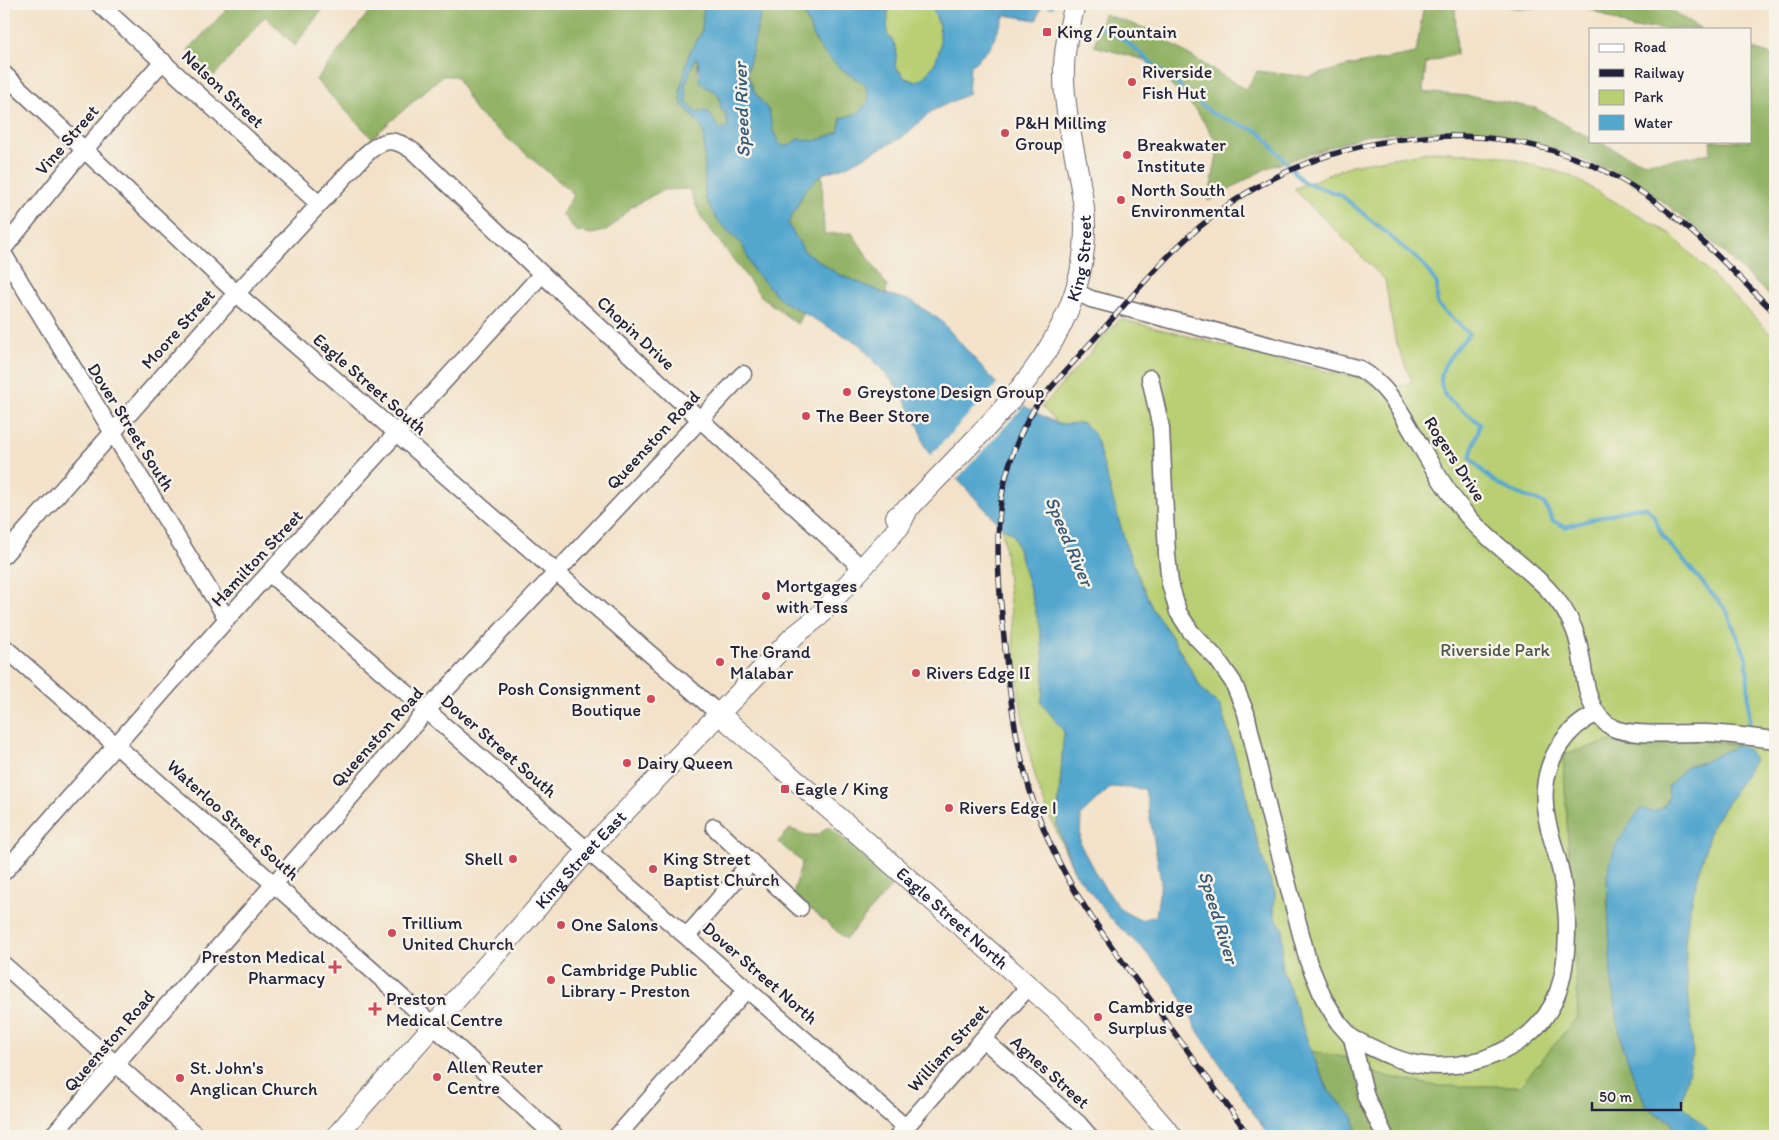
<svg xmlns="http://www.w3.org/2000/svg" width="1779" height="1140" font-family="Itim,sans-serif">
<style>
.green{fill:#b8cf73;stroke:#6d7857}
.forest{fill:#92b265;stroke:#5a6a50}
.water{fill:#53a6ce;stroke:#3a6484;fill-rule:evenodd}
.pier{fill:#f3e2c9}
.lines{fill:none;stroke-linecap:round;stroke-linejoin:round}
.stream{stroke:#53a6ce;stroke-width:4}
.minor-casing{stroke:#6b656d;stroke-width:19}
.major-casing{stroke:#6b656d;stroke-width:22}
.minor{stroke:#fff;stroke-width:16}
.major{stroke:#fff;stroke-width:20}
.rail-casing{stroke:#22223b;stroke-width:5.5}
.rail{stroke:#f7f3e8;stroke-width:4;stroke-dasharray:11;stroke-linecap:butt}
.poi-dot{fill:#d1495b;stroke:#f7f3e8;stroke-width:2}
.labels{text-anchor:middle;stroke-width:5;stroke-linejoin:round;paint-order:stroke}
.poi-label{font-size:18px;fill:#22223b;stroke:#f7f3e8;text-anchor:start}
.street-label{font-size:18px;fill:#22223b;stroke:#f7f3e8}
.park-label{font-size:18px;fill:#4f564c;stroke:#f7f3e8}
.water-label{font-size:19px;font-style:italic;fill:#365776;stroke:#f7f3e8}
</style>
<rect width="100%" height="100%" fill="#f7f3e8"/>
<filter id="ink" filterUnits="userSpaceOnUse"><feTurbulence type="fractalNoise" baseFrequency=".02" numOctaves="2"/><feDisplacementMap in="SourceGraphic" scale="10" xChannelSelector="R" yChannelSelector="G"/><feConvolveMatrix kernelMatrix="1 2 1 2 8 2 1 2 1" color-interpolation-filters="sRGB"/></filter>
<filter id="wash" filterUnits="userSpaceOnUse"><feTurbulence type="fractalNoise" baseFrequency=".0096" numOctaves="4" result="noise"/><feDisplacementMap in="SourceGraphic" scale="20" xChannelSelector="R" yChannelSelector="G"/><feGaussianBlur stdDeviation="1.12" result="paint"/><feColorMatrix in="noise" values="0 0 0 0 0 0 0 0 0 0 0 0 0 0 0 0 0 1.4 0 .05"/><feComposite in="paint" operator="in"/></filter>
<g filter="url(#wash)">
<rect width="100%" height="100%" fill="#f3e2c9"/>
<g class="green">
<path d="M885,4H932C932,10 935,13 937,19C945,43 939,70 916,82L905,78L895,65C898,51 897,45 887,34L888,11Z"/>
<polygon points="1435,151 1502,156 1569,175 1672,235 1775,338 1775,1136 1357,1136 1353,1116 1329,1091 1311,1051 1281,965 1283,929 1274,916 1275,892 1267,873 1250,815 1245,787 1220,706 1203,691 1172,637 1153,610 1128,552 1083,423 1058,424 1042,407 1120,319 1324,371 1358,377 1389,390 1412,382 1395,339 1385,280 1294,189 1351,165"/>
<path d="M1002,527L1013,534C1028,581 1053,653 1041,702L1064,731L1057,826L1074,871C1062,842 1041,802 1034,772C1013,692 1013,609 1002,527Z"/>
</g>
<g class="forest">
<polygon points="232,4 326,4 295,46 265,16 214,76 188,50"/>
<polygon points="375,4 704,4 702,32 689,54 680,92 682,104 699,123 704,133 705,198 718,221 742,244 753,270 782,300 803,313 797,324 761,296 701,217 689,189 663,190 631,207 608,230 592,234 576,231 562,214 574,194 476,112 456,76 442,76 372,138 316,80"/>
<polygon points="759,4 794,4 803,11 816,42 841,69 866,85 869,102 857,114 841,118 838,132 816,141 798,139 787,147 780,145 773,131 769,111 755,93 747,73 761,12"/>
<path d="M1424,4H1455L1457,54L1426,63L1423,92L1478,97L1535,108L1590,138V141C1607,141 1623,158 1641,161C1657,164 1693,156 1711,153L1710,141H1750V48L1775,56V301L1704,234L1666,204L1617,173L1549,147L1482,131L1370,134L1267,168L1208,201L1219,145L1195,109L1145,60L1094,46L1104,14L1147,29L1246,90L1257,71L1309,77L1347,66L1416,53Z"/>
<polygon points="1494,4 1660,4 1702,29 1655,29 1651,27 1633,29 1586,7 1568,5 1522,9"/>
<polygon points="695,58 698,59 697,75 705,87 716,92 719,97 729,127 719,130 687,104 685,85"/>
<polygon points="822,174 824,234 852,233 887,286 886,294 838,274 804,251 788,224 805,190"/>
<polygon points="1619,739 1711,741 1738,745 1701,763 1688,765 1663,808 1652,812 1607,875 1611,974 1621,1040 1633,1075 1646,1105 1655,1113 1670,1121 1679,1136 1357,1136 1353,1116 1329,1091 1311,1051 1348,1058 1380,1075 1437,1086 1520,1086 1578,1016 1563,754"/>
<polygon points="829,826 893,884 846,939 793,894 802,862 778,842 790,829 807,835 818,835"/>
</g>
<g class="water">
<path d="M704,4H759L761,12L747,73L755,93L769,111L773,131L780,145L787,147L798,139L816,141L838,133L841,118L857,114L869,101L866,85C848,74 826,60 816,41C808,26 808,15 794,4H885L888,11L887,34C897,45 898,51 895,66L905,78L916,82C938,70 945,43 937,19C935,13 932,10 932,4H1042L1037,20L1005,15L990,48L970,67L968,94L932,111L903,137L844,167L822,174L805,190L788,224L804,251L838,274L886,294L912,301L940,320L996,383L1029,409L1058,424L1083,423L1095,435L1128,552L1153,610L1172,637L1203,691L1220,706L1245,787L1250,815L1267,873L1275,892L1274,915L1283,929L1281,965L1311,1051L1328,1090L1353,1116L1357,1136H1269L1195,1027L1191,1014L1174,986L1144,950L1111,919L1074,871L1057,826L1064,732L1041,702C1053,653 1028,581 1013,534L1002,527L959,481L930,454L925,448L920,429L899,389L859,344L782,301L753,270L742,244L718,221L705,198L704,133L699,123L682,104L680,92L689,54L702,32ZM695,59H698L700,82L705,87L716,92L719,97L721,110L725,112L727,116L724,119L728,121V127L719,129L709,112L703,111L698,113L687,104L685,85ZM1111,787L1145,789L1161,881L1156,916L1140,920L1121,910L1098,878L1080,844L1081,815Z"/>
<polygon points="1738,745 1746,748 1755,760 1711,828 1689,911 1685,946 1693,1053 1681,1104 1706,1128 1711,1136 1679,1136 1670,1121 1655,1113 1646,1105 1633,1075 1621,1040 1611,974 1607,875 1615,846 1641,808 1652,812 1663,808 1669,797 1668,786 1688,765 1701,763"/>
</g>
<polygon class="pier" points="999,382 1027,403 956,480 929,457"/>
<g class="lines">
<g class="stream">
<polyline points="1046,4 1052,6"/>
<path d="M1099,26L1123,39L1213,114L1260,132L1303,182L1341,195L1423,264L1437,284V304L1469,334C1456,349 1430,373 1446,396C1454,406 1470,415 1480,424L1470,457C1494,487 1509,491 1544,503L1553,521L1565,527L1633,508L1646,507L1654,516L1662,535L1726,610L1747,659L1750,734"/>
</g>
</g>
</g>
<g filter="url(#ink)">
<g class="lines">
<g class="minor-casing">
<g id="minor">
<polyline points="99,4 319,204"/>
<polyline points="4,74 237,294 719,714"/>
<polyline points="4,248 72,164 163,61"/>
<polyline points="4,255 227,619"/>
<path d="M1074,291L1091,299L1360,369C1391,388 1402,415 1420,445C1435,472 1451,498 1471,520C1504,557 1555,581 1574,629C1588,662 1578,708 1613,728C1630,737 1682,732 1704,733C1727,734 1752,737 1775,740"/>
<polyline points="1150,378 1161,428 1167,555 1170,583 1178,612 1191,632 1217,659 1233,682 1246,713 1269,813 1308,961 1323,997 1338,1022 1352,1038 1366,1097 1385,1136"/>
<path d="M4,555L224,307L365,155C383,138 393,137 413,151L542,274L853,560"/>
<polyline points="270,574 905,1127"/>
<polyline points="4,647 374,972 555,1136"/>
<polyline points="714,827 800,908"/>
<polyline points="4,872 227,619 542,274"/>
<polyline points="687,936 751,862"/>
<polyline points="4,965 197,1136"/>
<path d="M1352,1038C1375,1049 1398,1062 1423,1065C1474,1071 1535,1047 1556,997C1565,975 1567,950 1567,926C1567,909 1564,890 1561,873C1555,844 1542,818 1545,788C1548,756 1567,727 1596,714"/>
<polyline points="983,1039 1078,1123 1089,1136"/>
<polyline points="52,1136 428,709 743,374"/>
<polyline points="617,1136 747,989"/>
<polyline points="898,1136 1029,986"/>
</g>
</g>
<g class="major-casing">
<g id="major">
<path id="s1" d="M896,517L912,505C989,422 1097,335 1084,209C1079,165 1065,122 1064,78C1063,52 1069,28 1075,4"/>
<path id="s2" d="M719,714L858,834L1059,1013L1097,1050L1172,1136"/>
<path id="s3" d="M336,1136L588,850L794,636L818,617L899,527L907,511"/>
</g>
</g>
<use href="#minor" class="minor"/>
<use href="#major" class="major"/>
<g class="rail-casing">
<path id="rail" d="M1249,1136C1216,1089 1181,1042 1147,995C1107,941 1065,885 1041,822C1015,758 1008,684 1002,616C994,537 994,473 1037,404C1062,374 1088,346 1114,317C1144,282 1175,245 1212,217C1327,127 1499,107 1627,183C1683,216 1729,268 1775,313"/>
</g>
<use href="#rail" class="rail"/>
</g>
</g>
<g class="poi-dot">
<rect x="1042" y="27" width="10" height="10" rx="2.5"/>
<circle cx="1132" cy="82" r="5"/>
<circle cx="1005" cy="133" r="5"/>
<circle cx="1127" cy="155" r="5"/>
<circle cx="1121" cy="200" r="5"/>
<circle cx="847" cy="392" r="5"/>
<circle cx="806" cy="416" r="5"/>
<circle cx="766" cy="596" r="5"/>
<circle cx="720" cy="662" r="5"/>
<circle cx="916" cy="673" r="5"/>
<circle cx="651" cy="699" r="5"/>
<circle cx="627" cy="763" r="5"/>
<rect x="780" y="784" width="10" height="10" rx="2.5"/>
<circle cx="949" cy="808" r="5"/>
<circle cx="513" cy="859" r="5"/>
<circle cx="653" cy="869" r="5"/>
<circle cx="561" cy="925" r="5"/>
<circle cx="392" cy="933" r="5"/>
<path d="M332.5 959.5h5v5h5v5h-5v5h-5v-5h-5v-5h5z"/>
<circle cx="551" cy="980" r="5"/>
<path d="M372.5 1001.5h5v5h5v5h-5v5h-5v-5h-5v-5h5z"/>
<circle cx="1098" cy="1017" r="5"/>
<circle cx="437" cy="1077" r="5"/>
<circle cx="180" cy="1078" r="5"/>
</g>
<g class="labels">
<g class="poi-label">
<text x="1057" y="38">King / Fountain</text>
<text x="1142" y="78">Riverside<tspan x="1142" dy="21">Fish Hut</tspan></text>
<text x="1015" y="129">P&amp;H Milling<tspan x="1015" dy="21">Group</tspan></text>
<text x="1137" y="151">Breakwater<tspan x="1137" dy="21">Institute</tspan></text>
<text x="1131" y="196">North South<tspan x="1131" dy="21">Environmental</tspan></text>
<text x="857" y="398">Greystone Design Group</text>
<text x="816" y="422">The Beer Store</text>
<text x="776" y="592">Mortgages<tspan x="776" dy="21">with Tess</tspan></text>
<text x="730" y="658">The Grand<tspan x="730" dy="21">Malabar</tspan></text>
<text x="926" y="679">Rivers Edge II</text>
<text x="641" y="695" text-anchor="end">Posh Consignment<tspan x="641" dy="21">Boutique</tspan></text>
<text x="637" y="769">Dairy Queen</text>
<text x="795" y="795">Eagle / King</text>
<text x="959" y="814">Rivers Edge I</text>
<text x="503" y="865" text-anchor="end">Shell</text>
<text x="663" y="865">King Street<tspan x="663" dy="21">Baptist Church</tspan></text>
<text x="402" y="929">Trillium<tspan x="402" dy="21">United Church</tspan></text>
<text x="571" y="931">One Salons</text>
<text x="325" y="963" text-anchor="end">Preston Medical<tspan x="325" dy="21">Pharmacy</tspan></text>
<text x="561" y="976">Cambridge Public<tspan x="561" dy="21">Library - Preston</tspan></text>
<text x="386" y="1005">Preston<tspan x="386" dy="21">Medical Centre</tspan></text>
<text x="1108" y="1013">Cambridge<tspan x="1108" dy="21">Surplus</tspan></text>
<text x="447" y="1073">Allen Reuter<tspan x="447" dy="21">Centre</tspan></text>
<text x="190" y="1074">St. John's<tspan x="190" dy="21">Anglican Church</tspan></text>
</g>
<g class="street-label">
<text transform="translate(223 89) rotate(43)" y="6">Nelson Street</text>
<text transform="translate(67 140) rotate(-49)" y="6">Vine Street</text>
<text dy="6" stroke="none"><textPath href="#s1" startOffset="325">King Street</textPath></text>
<text transform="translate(178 329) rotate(-48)" y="6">Moore Street</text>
<text transform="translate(636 333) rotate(43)" y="6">Chopin Drive</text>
<text transform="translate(370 384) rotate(41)" y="6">Eagle Street South</text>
<text transform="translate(131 427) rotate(58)" y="6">Dover Street South</text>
<text transform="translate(653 440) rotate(-47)" y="6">Queenston Road</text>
<text transform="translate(1455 459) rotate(57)" y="6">Rogers Drive</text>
<text transform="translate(257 558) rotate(-47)" y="6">Hamilton Street</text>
<text transform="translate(377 737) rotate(-48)" y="6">Queenston Road</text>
<text transform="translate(499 746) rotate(41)" y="6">Dover Street South</text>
<text transform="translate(233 820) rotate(42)" y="6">Waterloo Street South</text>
<text dy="6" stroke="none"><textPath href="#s3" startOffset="369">King Street East</textPath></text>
<text dy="6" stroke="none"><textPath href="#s2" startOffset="310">Eagle Street North</textPath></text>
<text transform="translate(760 973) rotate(41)" y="6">Dover Street North</text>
<text transform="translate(109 1041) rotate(-49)" y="6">Queenston Road</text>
<text transform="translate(948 1048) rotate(-48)" y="6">William Street</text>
<text transform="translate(1050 1072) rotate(42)" y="6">Agnes Street</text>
</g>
<g class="park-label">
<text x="1495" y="656">Riverside Park</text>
</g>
<g class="water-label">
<text transform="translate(741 110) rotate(-92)" y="7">Speed River</text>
<text transform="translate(1070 541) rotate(67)" y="7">Speed River</text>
<text transform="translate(1219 917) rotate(73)" y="7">Speed River</text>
</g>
</g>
<rect width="1779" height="1140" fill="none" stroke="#f7f3e8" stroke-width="20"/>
<rect x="1589" y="28" width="162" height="115" fill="#f7f3e8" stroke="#a29fa3"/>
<rect x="1599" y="44" width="25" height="8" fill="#ffffff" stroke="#a29fa3"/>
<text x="1634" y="52" font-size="15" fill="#22223b">Road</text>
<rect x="1599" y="69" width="25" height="8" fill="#22223b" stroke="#a29fa3"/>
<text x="1634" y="78" font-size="15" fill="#22223b">Railway</text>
<rect x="1599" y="90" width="25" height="15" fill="#b8cf73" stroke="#a29fa3"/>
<text x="1634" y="102" font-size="15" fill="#22223b">Park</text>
<rect x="1599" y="115" width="25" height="15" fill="#53a6ce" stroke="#a29fa3"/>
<text x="1634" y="128" font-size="15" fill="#22223b">Water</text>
<path d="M1592 1102v8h89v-8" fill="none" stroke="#22223b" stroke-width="2.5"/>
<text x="1599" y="1102" font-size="15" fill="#22223b" stroke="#f7f3e8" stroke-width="4" paint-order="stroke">50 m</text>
</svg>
